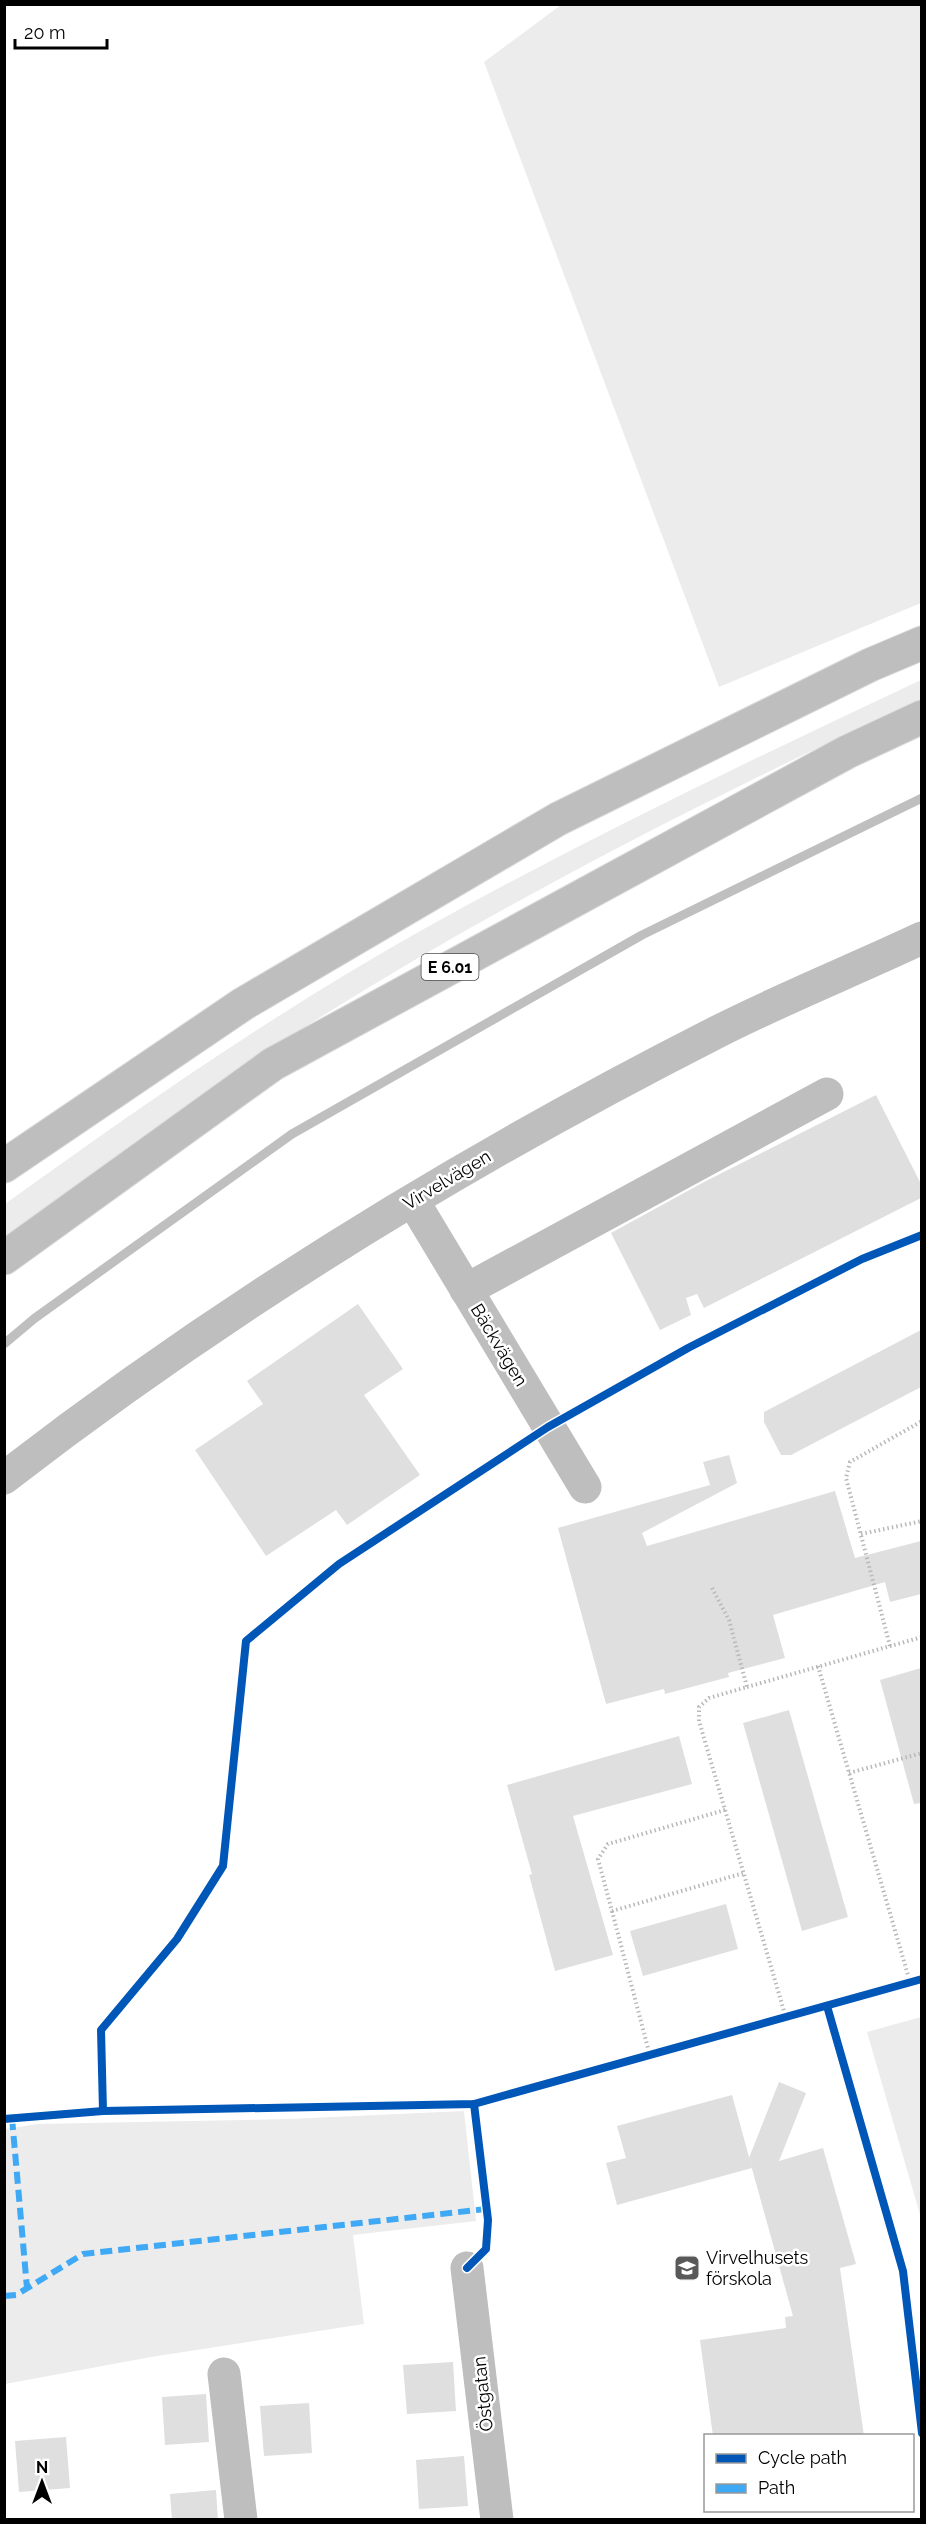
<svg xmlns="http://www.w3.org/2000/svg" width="926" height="2524" font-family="Raleway,sans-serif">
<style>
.green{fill:#ececec}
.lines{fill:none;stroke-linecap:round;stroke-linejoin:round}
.stream{stroke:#bfbfbf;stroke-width:9}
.building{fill:#dfdfdf}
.highway-casing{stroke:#dbdbdb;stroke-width:35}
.path{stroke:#b9b9b9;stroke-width:4;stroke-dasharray:1.5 3;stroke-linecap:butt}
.minor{stroke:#bebebe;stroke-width:33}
.highway{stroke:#bebebe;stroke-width:33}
.quiet{stroke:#3fa9f5;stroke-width:6;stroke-dasharray:12 6;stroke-linecap:butt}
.cycleway-casing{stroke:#fff;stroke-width:11}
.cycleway{stroke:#0057b8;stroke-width:8}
.labels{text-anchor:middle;stroke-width:5;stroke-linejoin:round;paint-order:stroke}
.shield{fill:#fff;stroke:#4c4c4c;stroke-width:1.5}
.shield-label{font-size:16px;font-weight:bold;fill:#000}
.street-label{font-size:18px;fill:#000;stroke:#fff}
.poi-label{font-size:18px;fill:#000;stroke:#fff;text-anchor:start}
</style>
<rect width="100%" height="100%" fill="#fff"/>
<g class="green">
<polygon points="561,5 921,5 921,603 719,687 484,62"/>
<path d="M921,680V699C700,802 481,913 275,1046C183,1106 92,1173 5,1239V1204C140,1107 277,1011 422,930C585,839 753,759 921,680Z"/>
<polygon points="921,2017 922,2017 921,2218 867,2032"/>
<polygon points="464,2111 476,2221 353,2235 364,2324 151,2357 5,2384 5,2129 38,2124 290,2119"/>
</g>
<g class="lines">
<polyline class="stream" points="4,1344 35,1318 292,1134 642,935 922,798"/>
</g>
<g class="building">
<polygon points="876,1095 921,1184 921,1198 704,1308 697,1294 686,1298 691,1315 660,1330 611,1233 704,1182"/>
<polygon points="358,1304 403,1369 364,1395 420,1475 347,1525 336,1510 266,1556 195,1450 263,1404 247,1381"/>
<polygon points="921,1330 921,1387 791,1455 781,1455 764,1422 764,1412"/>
<polygon points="729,1455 737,1483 642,1533 647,1546 835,1491 855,1558 921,1541 921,1594 890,1602 885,1582 773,1615 785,1658 728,1673 729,1677 665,1694 664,1689 606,1704 558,1528 710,1485 703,1462"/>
<polygon points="921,1668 921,1803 914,1804 880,1680"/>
<polygon points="789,1710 848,1917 802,1931 743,1723"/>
<polygon points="679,1736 692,1784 573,1816 613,1955 555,1971 529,1875 532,1874 507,1785"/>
<polygon points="726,1904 738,1949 643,1976 630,1931"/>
<polygon points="779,2082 806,2093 779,2161 823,2148 856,2264 840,2268 864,2436 713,2436 700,2340 786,2328 785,2317 793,2316 749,2158"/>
<polygon points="732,2095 752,2168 617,2205 606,2163 626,2158 617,2126"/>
<polygon points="453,2362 456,2411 407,2414 403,2365"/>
<polygon points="206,2394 209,2442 165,2445 162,2397"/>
<polygon points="309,2403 312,2453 264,2456 260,2406"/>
<polygon points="66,2437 70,2488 19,2492 15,2441"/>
<polygon points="464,2456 468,2506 419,2509 416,2460"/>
<polygon points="216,2490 218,2520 172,2520 170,2494"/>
</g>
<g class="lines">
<g class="highway-casing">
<g id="highway">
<polyline points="4,1166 243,1004 558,819 870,665 922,643"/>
<polyline points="4,1258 273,1064 847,752 922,717"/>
</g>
</g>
<g class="path">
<polyline points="861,1534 922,1521"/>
<polyline points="712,1588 729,1620 747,1687 709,1698 699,1707 699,1721 786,2018"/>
<polyline points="890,1646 846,1478 850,1462 922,1421"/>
<polyline points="818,1666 910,1982"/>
<polyline points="747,1687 922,1637"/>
<polyline points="849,1773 922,1753"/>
<polyline points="725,1810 608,1844 598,1859 612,1911 744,1873"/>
<polyline points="612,1911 650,2056"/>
</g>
<g class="minor">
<polyline points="413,1201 585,1487"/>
<polyline points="466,1290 827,1094"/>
<path d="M4,1478C226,1306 467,1159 717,1032C784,998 854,970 922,938"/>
<polyline points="467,2268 497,2520"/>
<polyline points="224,2374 241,2520"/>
</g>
<use href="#highway" class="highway"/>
<g class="quiet">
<polyline points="12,2118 27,2288"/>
<polyline points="4,2296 16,2295 83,2254 486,2209"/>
</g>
<g class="cycleway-casing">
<g id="cycleway">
<polyline points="827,2006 903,2271 922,2433"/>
<polyline points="103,2111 101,2030 177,1939 223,1866 246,1641 339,1564 548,1427 688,1348 862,1259 922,1235"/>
<polyline points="4,2119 103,2111 474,2104 922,1979"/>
<polyline points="467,2268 486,2249 488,2220 474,2104"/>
</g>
</g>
<use href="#cycleway" class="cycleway"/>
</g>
<defs>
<g id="school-square" transform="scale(1.35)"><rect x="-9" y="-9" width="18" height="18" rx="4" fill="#595959" stroke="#fff"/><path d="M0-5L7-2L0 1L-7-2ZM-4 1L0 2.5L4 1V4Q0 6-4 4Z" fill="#fff"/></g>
</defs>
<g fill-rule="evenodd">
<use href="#school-square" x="687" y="2268"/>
</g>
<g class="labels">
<rect class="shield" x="421.5" y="954" width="57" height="26" rx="4.5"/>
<g class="shield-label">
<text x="450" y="973">E 6.01</text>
</g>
<g class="street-label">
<text transform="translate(447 1180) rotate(-31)" y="6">Virvelvägen</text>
<text transform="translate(499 1345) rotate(59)" y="6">Bäckvägen</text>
<text transform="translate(483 2394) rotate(-96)" y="6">Östgatan</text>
</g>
<g class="poi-label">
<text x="706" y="2264">Virvelhusets<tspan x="706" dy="21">förskola</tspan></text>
</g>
</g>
<rect width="926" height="2524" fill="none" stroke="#000000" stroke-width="12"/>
<rect x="704" y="2434" width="210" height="78" fill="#ffffff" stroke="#999999" stroke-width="1.5"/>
<rect x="716" y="2454" width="30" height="9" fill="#0057b8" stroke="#999999" stroke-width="1.5"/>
<text x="758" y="2464" font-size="18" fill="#000000">Cycle path</text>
<rect x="716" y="2484" width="30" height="9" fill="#3fa9f5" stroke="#999999" stroke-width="1.5"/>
<text x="758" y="2494" font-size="18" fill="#000000">Path</text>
<g transform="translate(42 2482)" stroke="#ffffff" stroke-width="4.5" paint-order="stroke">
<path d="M0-4.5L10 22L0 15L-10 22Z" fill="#000000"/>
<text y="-9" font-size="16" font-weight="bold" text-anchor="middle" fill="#000000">N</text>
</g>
<path d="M15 39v9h92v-9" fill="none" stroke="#000000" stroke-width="3"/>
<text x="24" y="39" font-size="18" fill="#000000" stroke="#ffffff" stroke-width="4.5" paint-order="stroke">20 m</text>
</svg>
